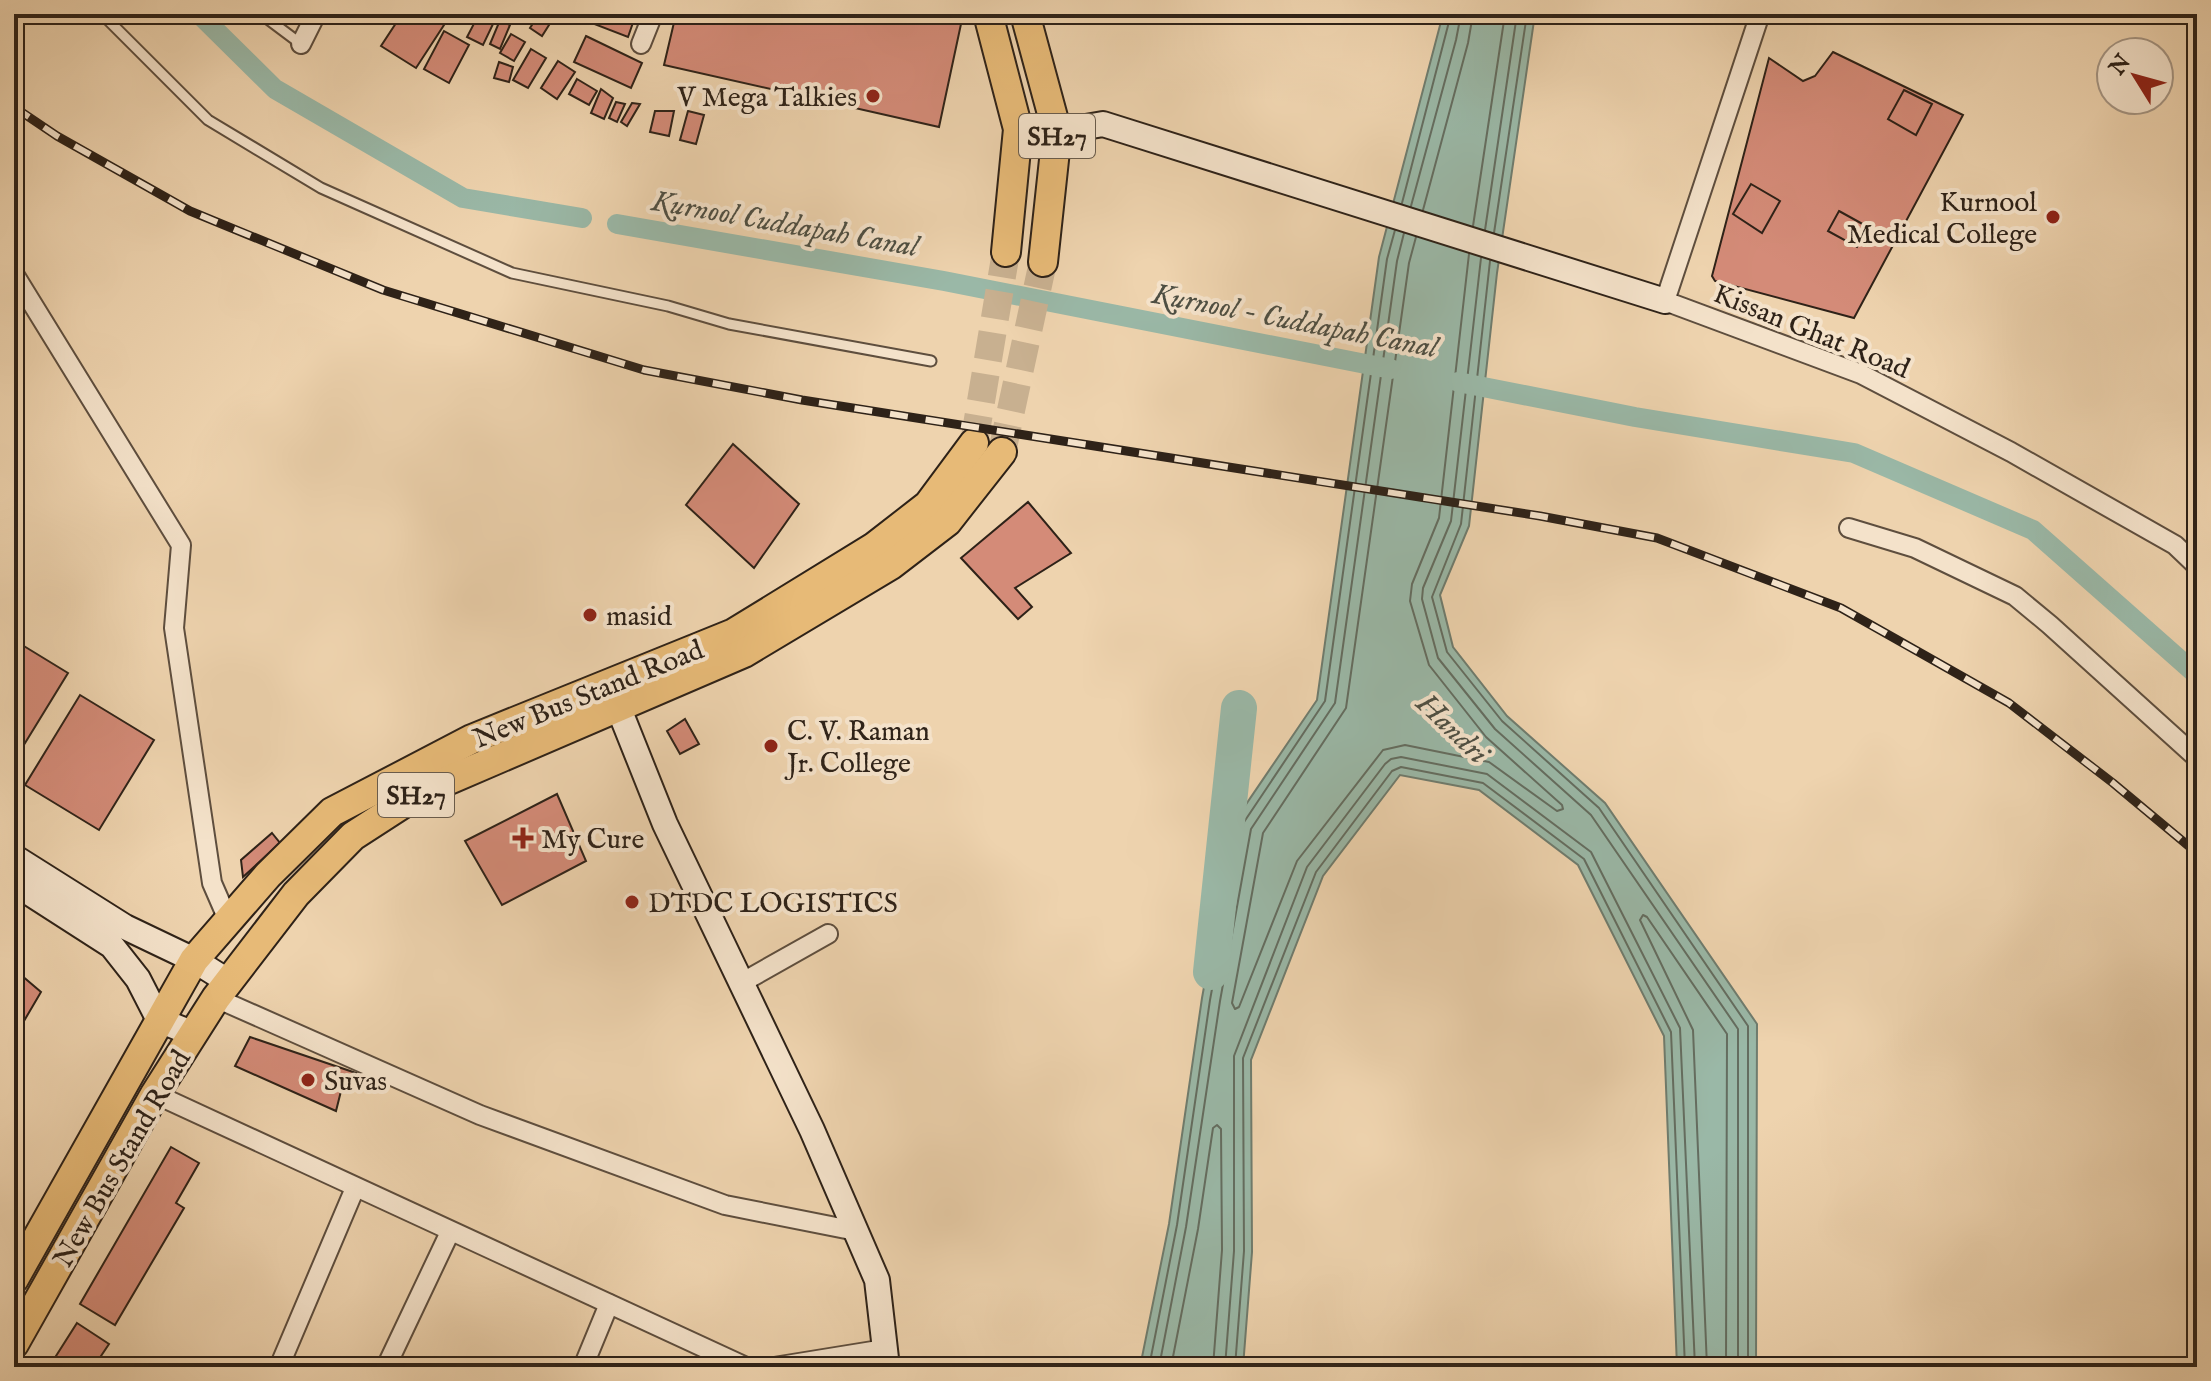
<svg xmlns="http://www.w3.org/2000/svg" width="2211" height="1381" font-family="'IM FELL English',serif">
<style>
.water{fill:#9ab8a7;stroke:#6f7c6e;stroke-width:2}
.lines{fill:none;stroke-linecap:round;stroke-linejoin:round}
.shore{stroke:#646d60;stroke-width:2}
.canal{stroke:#9ab8a7;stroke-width:20}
.river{stroke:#9ab8a7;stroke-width:36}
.building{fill:#d48b78;stroke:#2e2218;stroke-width:2}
.primary-tunnel{stroke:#c8b090;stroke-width:28;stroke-dasharray:28 14;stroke-linecap:butt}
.lane-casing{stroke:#5e4e3e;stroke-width:13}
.street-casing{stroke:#5e4e3e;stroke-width:22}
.secondary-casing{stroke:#2e2218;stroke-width:28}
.primary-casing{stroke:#2e2218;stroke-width:32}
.lane{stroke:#f4e2ca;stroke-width:9}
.street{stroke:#f4e2ca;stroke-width:18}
.secondary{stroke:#f4e2ca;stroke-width:24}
.primary{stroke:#e7ba77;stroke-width:28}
.rail-casing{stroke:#2e2218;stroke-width:9}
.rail{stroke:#f4e2ca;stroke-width:6;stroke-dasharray:18;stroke-linecap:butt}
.poi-dot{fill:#8f2418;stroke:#f4e2ca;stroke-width:3}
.labels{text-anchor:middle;stroke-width:8;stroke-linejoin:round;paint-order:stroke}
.shield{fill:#f4e2ca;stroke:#695c4d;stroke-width:2}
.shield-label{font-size:26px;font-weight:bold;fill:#2e2218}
.poi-label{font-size:28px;fill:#2e2218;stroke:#f4e2ca;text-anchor:start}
.street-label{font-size:28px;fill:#2e2218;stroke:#f4e2ca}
.water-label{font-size:30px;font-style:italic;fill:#4e4f43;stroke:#f4e2ca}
</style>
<rect width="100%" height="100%" fill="#eed3ae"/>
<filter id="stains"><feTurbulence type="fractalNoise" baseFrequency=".0025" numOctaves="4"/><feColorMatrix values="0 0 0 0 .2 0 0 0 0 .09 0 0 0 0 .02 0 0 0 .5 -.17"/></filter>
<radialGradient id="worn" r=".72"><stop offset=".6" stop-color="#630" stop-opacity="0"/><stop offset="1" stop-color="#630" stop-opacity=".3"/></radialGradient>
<polygon class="water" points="1443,14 1535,14 1497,273 1469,526 1440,595 1453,647 1507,716 1605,803 1757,1024 1756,1367 1677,1367 1664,1036 1578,865 1479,790 1400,775 1323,876 1251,1060 1252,1252 1243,1367 1140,1367 1169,1224 1202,998 1234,822 1317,700 1379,257"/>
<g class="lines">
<g class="shore">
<polyline points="1402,203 1451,14"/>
<polyline points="1411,206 1456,40 1461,14"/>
<polyline points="1423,210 1468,43 1473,14"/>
<polyline points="1473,226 1505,14"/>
<polyline points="1485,230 1517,14"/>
<polyline points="1494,233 1527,14"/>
<polyline points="1416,237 1409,263 1346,708 1263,833 1232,1003 1235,1009 1239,1007 1297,861 1383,750 1405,745 1489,762 1557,811 1563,809 1562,805 1486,737 1429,665 1410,601 1412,584 1439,518 1469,254"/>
<polyline points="1481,258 1451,521 1423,588 1422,599 1438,658 1495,729 1591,815 1738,1029 1738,1367"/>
<polyline points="1490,261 1461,524 1432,597 1447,652 1502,721 1599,808 1748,1026 1748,1367"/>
<polyline points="1149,1367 1177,1225 1210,1000 1242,825 1325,701 1387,259 1395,230"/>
<polyline points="1159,1367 1186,1227 1220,1001 1251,829 1335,703 1397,261 1404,233"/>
<polyline points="1171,1367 1198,1229 1213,1128 1217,1125 1221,1129 1222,1250 1213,1367"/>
<polyline points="1225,1367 1234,1251 1234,1056 1307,867 1385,764 1391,759 1401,757 1487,774 1591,852 1680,1028 1695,1367"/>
<polyline points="1235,1367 1244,1251 1243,1058 1316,872 1392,771 1401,767 1483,783 1584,859 1671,1032 1685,1367"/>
<polyline points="1707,1367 1693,1030 1640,920 1643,915 1647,917 1727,1034 1726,1367"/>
</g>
<g class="canal">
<polyline points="199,14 275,89 463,198 582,218"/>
<polyline points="617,224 944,281 1391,369"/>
<polyline points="1458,382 1635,417 1854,453 2033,530 2197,675"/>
</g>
<polyline class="river" points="1211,972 1239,708"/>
</g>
<g class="building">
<polygon points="402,14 427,14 444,25 416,68 381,46"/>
<polygon points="479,14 494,22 483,45 467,37"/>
<polygon points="539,14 556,14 542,36 530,28"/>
<polygon points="577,14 636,14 628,37 576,17"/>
<polygon points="676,14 912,14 961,24 939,127 664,65"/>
<polygon points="500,20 510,25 500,49 490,44"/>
<polygon points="444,31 469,45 449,83 424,69"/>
<polygon points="511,34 525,42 514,61 500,53"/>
<polygon points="586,36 642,63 631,88 574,62"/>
<polygon points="531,49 546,58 528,88 513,80"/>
<polygon points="1833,52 1963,115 1854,318 1715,281 1712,276 1769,58 1803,81 1815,76"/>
<polygon points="558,61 575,72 557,99 541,88"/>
<polygon points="499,62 513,67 509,82 494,78"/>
<polygon points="577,79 597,91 589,105 569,94"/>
<polygon points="601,89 613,98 604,119 591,113"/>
<polygon points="1904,90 1932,104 1916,135 1888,119"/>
<polygon points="616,102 625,104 617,122 609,118"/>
<polygon points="632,103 640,104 627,126 621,122"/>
<polygon points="655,111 674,111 669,136 650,132"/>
<polygon points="688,111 704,115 696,144 680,140"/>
<polygon points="1751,184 1780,201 1762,233 1733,214"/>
<polygon points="1839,211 1868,227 1857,247 1828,231"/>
<polygon points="733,444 799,504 754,568 686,505"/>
<polygon points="1028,502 1071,553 1015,588 1032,607 1018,619 961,558"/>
<polygon points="14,640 68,673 14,761"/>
<polygon points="80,695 154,740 99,830 25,785"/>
<polygon points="685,719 699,744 680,754 667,731"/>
<polygon points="557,794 586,861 502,905 465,841"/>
<polygon points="272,833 280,843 243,877 241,860"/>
<polygon points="14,969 41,992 14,1038"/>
<polygon points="250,1037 356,1073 342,1087 336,1111 235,1066"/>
<polygon points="171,1147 199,1163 176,1203 184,1208 115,1325 80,1304"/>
<polygon points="77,1323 109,1344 97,1362 105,1367 49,1367"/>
</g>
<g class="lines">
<g class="primary-tunnel">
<polyline points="974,443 1006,252"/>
<polyline points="1002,452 1043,262"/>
</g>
<g class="lane-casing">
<g id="lane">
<polyline points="102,14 208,120 321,188 512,273 668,306 729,324 931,361"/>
<polyline points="261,14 301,44"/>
</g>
</g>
<g class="street-casing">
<g id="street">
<polyline points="1760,14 1665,301 1861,374 2011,452 2175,545 2197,566"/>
<polyline points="301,44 316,14"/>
<polyline points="641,44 653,14"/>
<polyline points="14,274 181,545 174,628 212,883 229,922"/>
<polyline points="1849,528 1915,548 2015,596 2050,625 2197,758"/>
<polyline points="741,983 828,934"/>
<polyline points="216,998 480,1115 725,1205 856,1231"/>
<polyline points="155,1094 746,1367"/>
<polyline points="279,1367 355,1188"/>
<polyline points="386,1367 450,1232"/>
<polyline points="583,1367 609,1304"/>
<polyline points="774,1367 885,1349"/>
</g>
</g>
<g class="secondary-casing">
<g id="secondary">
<polyline points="1057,132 1103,124 1665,301"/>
<polyline points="615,690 619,709 665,824 812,1130 877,1280 887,1367"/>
<polyline points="14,857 125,927 194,960 229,982"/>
<polyline points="14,883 112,946 138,979 159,1020 194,1034"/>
</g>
</g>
<g class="primary-casing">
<g id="primary">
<polyline points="988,14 1018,129 1006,252"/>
<polyline points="1025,14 1057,132 1043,262"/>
<polyline points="14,1279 194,960 268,875 332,812 472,739 734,633 874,547 928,505 974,443"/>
<polyline points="14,1344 155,1094 216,998 296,894 353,836 421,792 744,653 891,565 947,522 1002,452"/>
</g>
</g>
<use href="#lane" class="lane"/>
<use href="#street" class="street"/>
<use href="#secondary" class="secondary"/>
<use href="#primary" class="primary"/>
<g class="rail-casing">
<polyline id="rail" points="14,107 57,136 190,211 383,290 644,370 802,400 1540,516 1657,538 1841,608 2009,703 2113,783 2197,853"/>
</g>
<use href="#rail" class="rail"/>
</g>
<g class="poi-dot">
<circle cx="873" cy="96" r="8"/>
<circle cx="2053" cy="217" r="8"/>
<circle cx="590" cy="615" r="8"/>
<circle cx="771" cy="746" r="8"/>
<path d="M519 826h8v8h8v8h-8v8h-8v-8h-8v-8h8z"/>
<circle cx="632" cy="902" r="8"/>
<circle cx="308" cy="1080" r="8"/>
</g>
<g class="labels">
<g class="shield">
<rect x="1019" y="114" width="76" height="44" rx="6"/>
<rect x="378" y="773" width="76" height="44" rx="6"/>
</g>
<g class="shield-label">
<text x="1057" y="145">SH27</text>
<text x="416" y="804">SH27</text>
</g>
<g class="poi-label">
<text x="857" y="106" text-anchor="end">V Mega Talkies</text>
<text x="2037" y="211" text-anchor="end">Kurnool<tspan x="2037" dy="32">Medical College</tspan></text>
<text x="606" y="625">masid</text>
<text x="787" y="740">C. V. Raman<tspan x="787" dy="32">Jr. College</tspan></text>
<text x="541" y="848">My Cure</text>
<text x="648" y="912">DTDC LOGISTICS</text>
<text x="324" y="1090">Suvas</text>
</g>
<g class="street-label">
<text transform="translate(1812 330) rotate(22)" y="10">Kissan Ghat Road</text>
<text transform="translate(588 693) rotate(-22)" y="10">New Bus Stand Road</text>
<text transform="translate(121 1158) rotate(-60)" y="10">New Bus Stand Road</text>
</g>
<g class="water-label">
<text transform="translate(785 223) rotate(10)" y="10">Kurnool Cuddapah Canal</text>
<text transform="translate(1295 320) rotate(11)" y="10">Kurnool - Cuddapah Canal</text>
<text transform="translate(1453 728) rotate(44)" y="10">Handri</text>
</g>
</g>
<rect width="2211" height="1381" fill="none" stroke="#eed3ae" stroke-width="48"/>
<rect x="16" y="16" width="2179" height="1349" fill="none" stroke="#2e2218" stroke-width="4"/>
<rect x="24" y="24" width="2163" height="1333" fill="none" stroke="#2e2218" stroke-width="2"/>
<g transform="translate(2135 76) rotate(307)"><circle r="38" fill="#f4e2ca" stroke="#a59583" stroke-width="2"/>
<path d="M0-6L14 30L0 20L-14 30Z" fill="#8f2418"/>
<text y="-12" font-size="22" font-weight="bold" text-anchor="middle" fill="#2e2218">N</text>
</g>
<rect width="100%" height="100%" filter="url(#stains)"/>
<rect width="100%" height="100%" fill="url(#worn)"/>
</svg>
